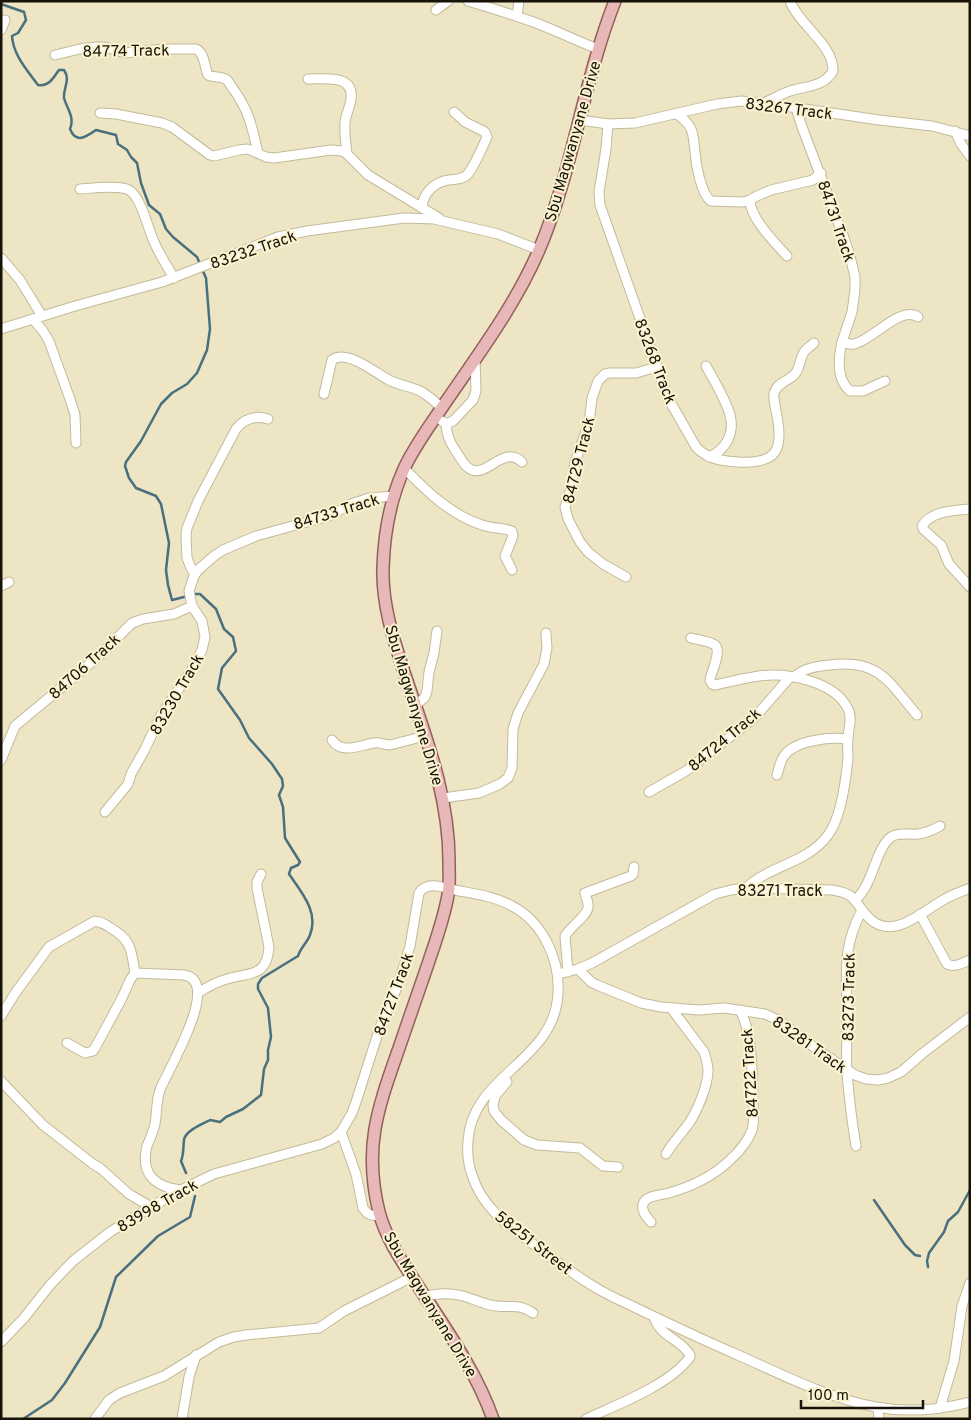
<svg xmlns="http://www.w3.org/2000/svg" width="971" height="1420" font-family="Overpass,sans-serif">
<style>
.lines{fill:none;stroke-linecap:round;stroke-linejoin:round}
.stream{stroke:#49707e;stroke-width:2.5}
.minor-casing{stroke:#c3ba9a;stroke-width:11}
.major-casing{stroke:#94605d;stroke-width:14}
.minor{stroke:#fff;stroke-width:9}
.major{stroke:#e8b8b9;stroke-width:11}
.labels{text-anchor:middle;stroke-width:4;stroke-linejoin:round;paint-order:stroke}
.street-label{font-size:16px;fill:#171308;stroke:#fbf2d0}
</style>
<rect width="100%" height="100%" fill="#ede5c3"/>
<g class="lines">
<g class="stream">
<path d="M1,4L24,12L26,20L18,33L12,36C13,55 28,71 38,85C49,87 53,78 59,70H64C71,80 63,88 64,98C67,109 75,117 70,129C76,144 86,137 96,130L116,135L118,144L127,150L131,157L137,163L141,183L149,205L160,214L166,229L173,237L197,257L200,264"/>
<polyline points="188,596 172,600 168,585 166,570 169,543 161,504 156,496 136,488 129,478 125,466 126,462 141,441 161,404 172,393 187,384 197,373 207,350 210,329 206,278 202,269"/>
<path d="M186,1173L181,1161C184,1154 183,1148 184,1140C185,1131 202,1124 210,1120L220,1122L226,1117L243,1109L261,1095L264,1069L268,1060V1050L271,1037L268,1008L258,989V984L262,978L298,956C301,947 307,943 310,935C319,912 302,893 289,874L291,868L298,865L300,862L285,838L283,807L279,795L283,786L282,779L272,764L249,738L240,720L218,689L222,668L236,651L233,637L224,629L216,609L200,594H194"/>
<polyline points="874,1200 905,1245 915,1255 920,1256"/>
<polyline points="928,1267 927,1261 929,1253 944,1232 948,1221 958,1212 970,1190"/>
<polyline points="23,1419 52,1400 65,1383 100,1327 116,1277 158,1236 190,1217 195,1196"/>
</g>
<g class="minor-casing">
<g id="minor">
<path d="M468,1C491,8 514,15 536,23C557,31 577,41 598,49"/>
<polyline points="436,10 448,1"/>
<polyline points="517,16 519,1"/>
<polyline points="1,30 5,20"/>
<path d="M55,55L84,48L97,47H105L125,53L163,49H196C205,53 204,66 208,75C214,78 222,76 227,80C230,83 231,87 234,90C250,113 252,127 258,153"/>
<path d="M308,79C325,79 354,74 351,99C350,107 346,114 345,122C344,133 346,144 347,154"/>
<path d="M764,103C773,99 781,94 790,91C806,86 824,87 833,71C834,45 799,25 790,1"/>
<path d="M796,108L802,127L843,235L850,256L855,277V290L852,312L842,342C847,343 850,345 854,344C873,340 900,305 918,317"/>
<polyline points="100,113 116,114 162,123 172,127 210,155 214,156 239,150 248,149 266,157 274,158 331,150 342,151 347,154 368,175 439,218"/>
<path d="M677,114C682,118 688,122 691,129C694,136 694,144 695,152C696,165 701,194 711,201L742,202L748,201L757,196L771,190L813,180L821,173"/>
<polyline points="580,120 608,124 635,123 717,104 741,101 764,103 879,120 932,126 970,136"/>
<path d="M608,124L606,149L599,192L600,205L668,398L696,447C707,459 722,461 738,462C775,464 784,452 777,416C776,409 773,400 774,393C777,383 788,381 794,375C800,370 799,361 803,354C805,349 810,347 814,343"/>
<polyline points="955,131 961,144 970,156"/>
<path d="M80,189C93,188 115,185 127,189C141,194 148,230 155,244C160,255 167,266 174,278"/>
<path d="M750,201C751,219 775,243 787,256"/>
<path d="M422,208C423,193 434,182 449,180C455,179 462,180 467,175C473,169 483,146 487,137L485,132L465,122L454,112"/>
<polyline points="1,258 20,280 42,316"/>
<polyline points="33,319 43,331 49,341 70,399 75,415 76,443"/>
<polyline points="1,329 75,306 162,282 278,237 307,231 404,218 434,219 498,234 539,250"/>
<path d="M842,342C838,359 836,379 850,391H863L885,381"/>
<path d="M706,366C714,380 726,400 730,415C735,433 726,450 709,457"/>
<path d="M324,394L332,360C346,349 375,372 387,379C397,385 410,386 420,391C428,395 435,402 442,408"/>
<polyline points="442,421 446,424 453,421 473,400 476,391 475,358"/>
<path d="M446,424C447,438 451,444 459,456C462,461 466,468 472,470C488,476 504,445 522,462"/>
<path d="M404,468C426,491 451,515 482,525C491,528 502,528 512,531L513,536L505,556L512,570"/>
<path d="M970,509C954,511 932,510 922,526L924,530L941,545L949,564L970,587"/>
<path d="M195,574L191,568L187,558L186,535L187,528L198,501L236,429C244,419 255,415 268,419"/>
<polyline points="626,577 603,564 588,552 580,542 568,519 565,507 572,486 575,462 589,423 592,398 598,381 605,374 610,373 636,373 657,367"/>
<polyline points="1,586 9,582"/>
<path d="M691,638C698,640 709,641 715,645C722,652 711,672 710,680L712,684L714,685C729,682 744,678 759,676C786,672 835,681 848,709C853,718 848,729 848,739C847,745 848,751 848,758C846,779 841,818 828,835C808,863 770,865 746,888"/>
<path d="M794,677C804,668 817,666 830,665C879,659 888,681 917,715"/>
<polyline points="415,706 425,697 427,691 429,672 434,653 437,631"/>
<path d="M332,740C342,755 360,745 374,743C380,742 384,745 390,745L425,736"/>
<polyline points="1,760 15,726 99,656 132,623 143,619 174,614 192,606"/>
<path d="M777,775C779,769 780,761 784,756C795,740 830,737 848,739"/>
<polyline points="649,792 686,771 744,726 756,716 790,677"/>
<polyline points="443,798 479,793 500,784 508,778 512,768 513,729 518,713 544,664 547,648 546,633"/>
<polyline points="105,812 128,784 131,774 145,749 161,715 195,665 202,650 205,637 202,621 192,606 189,591 194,576 199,569 214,556 223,550 256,536 329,516 351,504 369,498 395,496"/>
<path d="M855,900C873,886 875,849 891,837C898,832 910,835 918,834C926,833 933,830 940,826"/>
<path d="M920,914L947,964C955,968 962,963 970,960"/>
<polyline points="578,969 591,982 597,985 641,1003 661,1007 699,1010 724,1008 765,1014 780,1021 811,1045 855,1075 866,1079 878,1080 888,1078 901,1072 923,1053 970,1017"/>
<path d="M568,972L565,936C570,927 586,917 588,908C589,903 586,898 585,893L631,876L633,874L634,867"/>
<path d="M558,974L578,969L592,963L715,894L731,890L746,888L832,890C859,894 853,903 870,919C894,941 924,910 945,899C953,894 961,892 970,888"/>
<path d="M198,993C207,987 216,982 227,979C249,972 267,978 269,947L257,888V882L261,874"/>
<path d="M1,1016L16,992L49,947L95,921C100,922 105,924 109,927C132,940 131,949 135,973"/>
<path d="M67,1043L85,1053L93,1051L95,1048L122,998L130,980L135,973L184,975C223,981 167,1071 160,1090C156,1101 157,1113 155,1124C153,1132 150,1139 147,1146C140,1174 155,1187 181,1190"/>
<polyline points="1,1081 43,1125 93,1164 100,1168 129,1194 151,1207"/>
<polyline points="507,1082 495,1096 493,1105 494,1111 501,1120 524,1140 537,1145 580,1148 603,1166 618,1167"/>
<polyline points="341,1132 356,1174 363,1208 367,1213 371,1215 380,1216"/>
<path d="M856,1146C852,1122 849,1097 847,1073C846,1055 847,1037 847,1019C847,977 841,949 862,910"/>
<path d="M666,1154C672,1144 679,1136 687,1126C696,1114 708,1086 708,1071C708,1064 706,1058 704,1052L671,1008"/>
<path d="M651,1222C646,1217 640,1209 644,1202C648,1195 662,1195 669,1193C690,1187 713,1176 729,1161C738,1153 748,1141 752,1130C755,1121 753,1110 753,1100C752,1072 753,1035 740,1010"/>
<path d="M424,1296C437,1294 450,1292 463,1296C474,1299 485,1305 496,1306C513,1308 517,1303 533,1313"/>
<path d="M1,1342L24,1318L50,1285L73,1261L110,1232L151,1207L181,1190L214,1174L322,1144L334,1138L341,1132L352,1113L356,1102L380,1027L398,985L410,946L419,893C427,881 442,887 455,890C475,894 494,896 512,906C543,922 560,960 558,993C555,1062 472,1074 468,1141C467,1153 468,1164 472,1175C482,1207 507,1225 533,1244C554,1260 576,1276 598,1289C608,1295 619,1300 630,1305C665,1322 701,1339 738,1355C783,1375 827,1398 876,1407C908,1413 939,1410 970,1402"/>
<polyline points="878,1408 879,1419"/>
<polyline points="940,1408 954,1361 962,1306 970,1283"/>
<polyline points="95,1419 109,1400 120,1393 164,1376 219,1342 234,1337 246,1335 319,1328 344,1311 412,1277"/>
<polyline points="182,1419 189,1377 196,1355"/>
<path d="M586,1419C616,1405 670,1385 690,1357V1355C680,1338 661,1338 654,1317"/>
</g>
</g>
<g class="major-casing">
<path id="major" d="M493,1419C476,1371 446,1329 418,1286C403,1263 386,1239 379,1212C363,1147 378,1108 399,1048C409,1019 419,990 429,961C436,940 444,918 448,895C450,885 449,875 449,865C450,797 425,735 404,672C393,638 382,604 383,568C384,535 390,501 403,471C413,448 429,427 443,406C477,356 515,306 539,250C573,170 583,82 615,1"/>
</g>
<use href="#minor" class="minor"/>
<use href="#major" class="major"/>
</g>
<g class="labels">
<g class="street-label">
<text transform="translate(126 50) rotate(-1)" y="6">84774 Track</text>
<text transform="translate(789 108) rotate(7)" y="6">83267 Track</text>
<text transform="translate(572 141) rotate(-74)" y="6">Sbu Magwanyane Drive</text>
<text transform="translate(837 221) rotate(71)" y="6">84731 Track</text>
<text transform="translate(253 249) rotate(-19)" y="6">83232 Track</text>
<text transform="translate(656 361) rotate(69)" y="6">83268 Track</text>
<text transform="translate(578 460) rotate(-76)" y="6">84729 Track</text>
<text transform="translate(336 511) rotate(-17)" y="6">84733 Track</text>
<text transform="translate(84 666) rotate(-42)" y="6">84706 Track</text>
<text transform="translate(176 694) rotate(-60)" y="6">83230 Track</text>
<text transform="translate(415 705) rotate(73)" y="6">Sbu Magwanyane Drive</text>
<text transform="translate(724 739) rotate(-40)" y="6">84724 Track</text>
<text x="780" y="896">83271 Track</text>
<text transform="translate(393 994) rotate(-70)" y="6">84727 Track</text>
<text transform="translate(848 997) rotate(-89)" y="6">83273 Track</text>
<text transform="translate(810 1044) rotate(35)" y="6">83281 Track</text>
<text transform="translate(749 1073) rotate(-94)" y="6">84722 Track</text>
<text transform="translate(157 1205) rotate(-30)" y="6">83998 Track</text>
<text transform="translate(534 1242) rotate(38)" y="6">58251 Street</text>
<text transform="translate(431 1304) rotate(59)" y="6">Sbu Magwanyane Drive</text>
</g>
</g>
<rect width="971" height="1420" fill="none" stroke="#171308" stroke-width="5"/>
<path d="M801 1400v8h122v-8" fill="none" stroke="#171308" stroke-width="2.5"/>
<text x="808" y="1400" font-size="15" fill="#171308" stroke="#fbf2d0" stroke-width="4" paint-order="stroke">100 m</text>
</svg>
